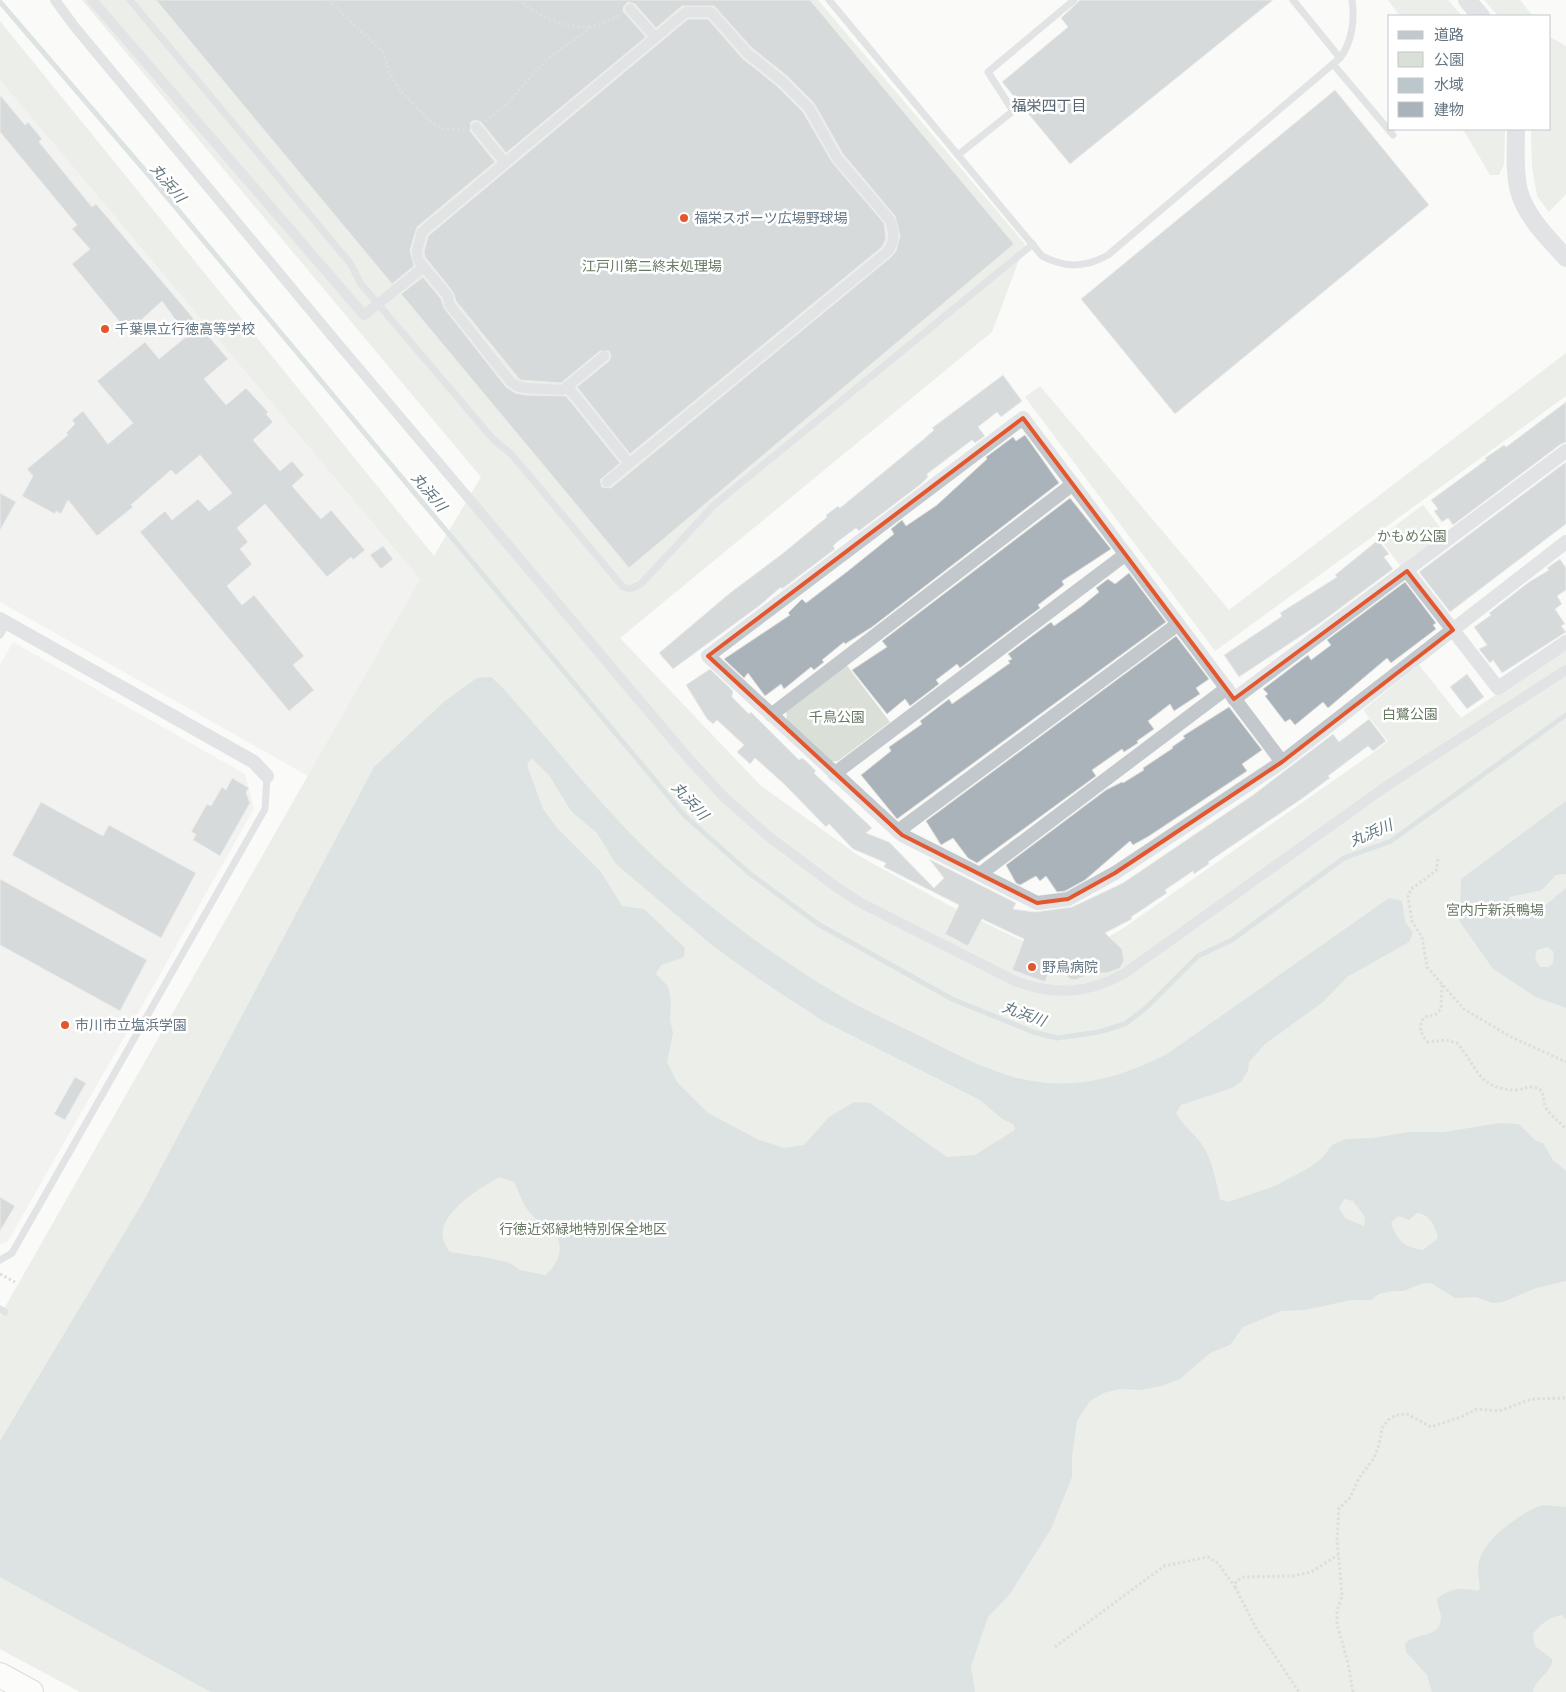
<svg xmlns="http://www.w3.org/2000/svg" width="1566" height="1692" font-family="'Golos Text','Noto Sans JP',sans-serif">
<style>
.built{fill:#e8e9e9}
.green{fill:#dadfd7}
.water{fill:#bbc7cb;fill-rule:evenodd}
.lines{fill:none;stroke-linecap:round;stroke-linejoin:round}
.stream{stroke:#bbc7cb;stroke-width:5}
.building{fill:#aab3b9;stroke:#dcdcda}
.trunk-casing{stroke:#b4b9bd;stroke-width:26}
.path{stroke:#bbbfc2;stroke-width:3;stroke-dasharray:2.5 2.5;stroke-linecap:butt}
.service{stroke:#c3c8cc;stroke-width:7}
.pedestrian{stroke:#c3c8cc;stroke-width:10}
.minor{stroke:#c3c8cc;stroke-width:14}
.tertiary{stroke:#c3c8cc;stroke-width:18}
.trunk{stroke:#fff;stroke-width:24}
.marked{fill:none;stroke:#e4572e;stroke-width:4;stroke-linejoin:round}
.poi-dot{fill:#e4572e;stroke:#fff;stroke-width:2}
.labels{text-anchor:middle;stroke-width:5;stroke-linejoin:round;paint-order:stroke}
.poi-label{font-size:14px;fill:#657683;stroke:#fff;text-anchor:start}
.park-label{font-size:14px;fill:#687a64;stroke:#fff}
.neighbourhood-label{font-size:15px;fill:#57646e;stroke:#fff}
.water-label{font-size:15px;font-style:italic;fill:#60757c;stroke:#fff}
</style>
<rect width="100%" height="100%" fill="#fafaf8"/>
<g class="built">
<polygon points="0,80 420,579 308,776 0,602"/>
<polygon points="13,642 245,774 254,809 8,1241 0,1244 0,665"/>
</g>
<g class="green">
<polygon points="82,0 818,0 1025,244 992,332 620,638 760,785 859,856 952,907 1031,945 1084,951 1122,929 1370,755 1388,741 1363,710 1419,665 1461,718 1566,648 1566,1692 80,1692 0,1649 0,1316 420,579 0,80 0,21 434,556 481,477"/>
<polygon points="1388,0 1448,0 1462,16 1400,16"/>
<polygon points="1484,0 1520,0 1533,16 1498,16"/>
<polygon points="1550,37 1566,46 1566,194 1549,212 1537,196 1532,166 1531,129 1550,129"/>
<polygon points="1463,129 1505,129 1504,164 1499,175 1490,175"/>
<polygon points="1566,353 1566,396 1215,651 1025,397 1040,386 1229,610"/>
<polygon points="1423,505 1446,535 1402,568 1379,538"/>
<polygon points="845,663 890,722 838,761 830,762 787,722 786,710"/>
</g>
<g class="water">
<path d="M491,677L502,687C556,747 606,814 666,868C720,917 781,961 844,998C869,1012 895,1024 920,1036C960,1056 1001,1079 1046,1083C1092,1086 1127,1074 1167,1054L1389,898L1402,901L1405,921L1413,933L1409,942L1347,977L1323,1002L1265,1044L1249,1062L1248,1070L1242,1081L1232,1088L1181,1105L1176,1113C1183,1126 1195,1134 1203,1146C1213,1162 1216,1182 1220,1199L1228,1202L1275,1186L1312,1166L1323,1157L1332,1145L1346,1139L1373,1138L1409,1132H1444L1500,1123L1519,1124L1536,1141L1543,1143L1553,1160L1566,1171V1281L1536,1288L1503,1302L1493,1303L1476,1297L1455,1298L1431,1283H1424L1403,1291H1391L1379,1294L1371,1300H1351L1305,1310L1281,1311L1243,1327L1230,1345L1210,1353L1180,1379L1161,1386L1140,1390L1119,1389L1104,1393L1090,1401L1077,1421L1072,1456V1477L1051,1529L1010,1594L988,1617L971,1666L975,1692H211L0,1577V1441L143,1202L374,767L446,700L477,678ZM531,758L549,775L571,811L597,833L616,864L713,946L759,979L823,1021L980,1100L1001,1118L1014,1125L1015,1130L975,1155L947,1157L870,1103L854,1102L829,1117L804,1145L785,1148L759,1140L708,1113L677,1082L667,1062L673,1033L670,1020L671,1000L668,986L656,974L661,965L684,957L685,948L644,909L622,906L601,872L557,828L543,809L527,765ZM500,1177L514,1182C519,1192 523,1205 531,1214C537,1221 546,1224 552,1231C567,1245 558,1265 545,1275L520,1270L510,1263L489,1258L450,1252C446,1246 441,1238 443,1230C446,1209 482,1186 500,1177ZM1344,1199L1353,1201L1365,1217L1364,1226L1345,1218L1339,1208ZM1417,1213C1430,1214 1435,1226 1438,1238L1423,1250C1403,1247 1398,1241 1391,1223L1398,1216L1409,1220Z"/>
<path d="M1566,801V874L1556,875L1542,890L1510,897L1508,902L1513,916L1520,920L1541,909L1566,888V1008L1536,997L1493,969L1460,922L1461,879ZM1547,947L1554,952L1553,963L1549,967H1540L1535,958L1537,950Z"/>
<path d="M1542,1505L1566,1507V1620L1562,1615C1551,1616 1539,1625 1533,1634L1535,1646L1552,1659C1553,1672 1535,1679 1533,1692H1432L1427,1675L1406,1652L1405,1644C1415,1632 1440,1639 1441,1618C1441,1612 1437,1606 1437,1599C1450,1587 1463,1588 1478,1591L1480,1588C1479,1579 1477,1570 1479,1561C1484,1539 1522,1512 1542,1505Z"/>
</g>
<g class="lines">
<polyline class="stream" points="0,2 147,173 684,815 749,873 818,924 952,999 1033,1032 1057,1038 1099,1032 1125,1024 1147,1007 1198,956 1232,940 1344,858 1391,841 1566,715"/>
</g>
<g class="building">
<polygon points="156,0 810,0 1014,244 629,568 401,294 423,277 441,299 444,308 506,387 515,393 525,395 566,396 620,463 600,480 602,487 611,488 891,257 896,251 900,236 895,216 843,154 814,103 787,76 752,48 714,6 682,6 656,28 635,4 628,2 624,6 623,11 646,37 506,153 481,122 475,120 471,122 470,131 495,162 417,227 410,250 414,266 392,284"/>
<polygon points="1080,0 1273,0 1070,164 1002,82 1068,27 1061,18"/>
<polygon points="688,19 708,19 742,58 777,86 803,112 832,162 884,223 886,239 882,247 630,454 577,387 609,361 611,355 609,351 600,351 561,383 520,380 456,301 453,292 425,257 424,252 428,236"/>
<polygon points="1335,90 1429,205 1175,414 1081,299"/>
<polygon points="0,95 25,125 28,122 42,139 39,142 92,207 96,204 228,359 204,379 226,405 246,388 268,412 266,414 273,422 253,440 280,471 292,461 304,475 292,486 321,519 331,510 365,550 353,560 351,557 327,577 265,504 237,528 248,542 240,549 252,564 227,586 242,605 254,595 304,656 293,665 314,690 289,711 140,532 165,511 172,520 198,499 209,511 232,493 200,455 176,475 171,470 131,505 133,507 97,536 68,500 61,514 56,511 55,514 22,496 33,476 27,469 68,435 66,433 75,424 72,420 83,411 108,444 133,423 97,381 145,342 159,359 187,336 162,301 128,332 72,264 90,249 72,229 77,225 0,132"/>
<polygon points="1003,375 1022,401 1001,417 997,412 978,427 985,436 975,443 972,440 927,474 928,477 921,484 892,506 859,531 856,528 836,543 833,546 835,549 782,589 781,587 759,606 673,669 659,653 730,593 782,554 827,517 826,515 838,506 840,508 925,438 934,430 932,428"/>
<polygon points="1566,402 1566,442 1561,444 1453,525 1448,518 1442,522 1434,511 1438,509 1431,500 1486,460 1485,458 1504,445 1506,447"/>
<polygon points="1025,435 1059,483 872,627 845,644 844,642 822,660 824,662 814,670 811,667 784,689 781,684 765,696 748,673 744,678 724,659 790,615 788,613 802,599 806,603 848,571 894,534 891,529 902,520 906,526 937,505 987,459 986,457 1013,437 1016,441"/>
<polygon points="1566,462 1566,524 1450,612 1419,572"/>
<polygon points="0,493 16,502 0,530"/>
<polygon points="1070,498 1111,549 1062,581 1064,585 1038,605 1040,608 997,640 960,668 957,664 936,680 939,684 910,706 905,699 887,714 852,670 887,647 882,641"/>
<polygon points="1378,540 1389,554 1384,557 1393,569 1316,626 1239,677 1224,655 1275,621 1282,616 1280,613 1337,577 1335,575"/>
<polygon points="383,546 393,559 381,569 370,555"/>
<polygon points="1560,559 1566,568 1566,590 1557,596 1562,604 1555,609 1565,624 1561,626 1566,632 1502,673 1493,660 1490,663 1479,649 1487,645 1474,627 1491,615 1489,613 1529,582 1549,570 1547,568"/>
<polygon points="1129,573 1166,622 897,819 861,775 891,751 889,747 922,724 920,721 949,699 952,704 1010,663 1008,661 1012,659 1008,654 1051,622 1054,626 1082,606 1099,592 1096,588 1108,579 1115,584"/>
<polygon points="1405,582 1436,623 1433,625 1436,629 1391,663 1387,658 1328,708 1323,702 1295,725 1290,719 1285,722 1265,696 1268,694 1263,689 1308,655 1311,660 1331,645 1327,640"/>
<polygon points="1176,636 1209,679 1196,688 1200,694 1174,711 1170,704 1148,721 1154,729 1137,741 1138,743 1124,752 1122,749 1092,770 1096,776 977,863 968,858 953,838 941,845 926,821"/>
<polygon points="710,669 733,691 732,697 749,714 751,712 799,760 802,758 806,761 816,771 814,773 872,828 866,833 889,842 934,888 944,878 929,859 1016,903 1013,909 1035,912 1072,907 1123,883 1253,795 1333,734 1339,742 1369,719 1386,741 1373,751 1368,746 1328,776 1330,778 1300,800 1208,862 1209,864 1194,874 1193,871 1165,890 1167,893 1131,917 1132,919 1105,933 1122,949 1124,961 1120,968 1107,973 1093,973 1075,980 1070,979 1052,963 1045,982 1012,970 1024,939 982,919 968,946 945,934 959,905 884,867 886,863 853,849 829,824 826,827 784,784 755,758 750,764 737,752 744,745 717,720 713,724 707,719 686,685"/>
<polygon points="1467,674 1484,697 1467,709 1450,687"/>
<polygon points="1229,707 1262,750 1242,764 1247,771 1149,836 1133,845 1130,841 1085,880 1065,891 1057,892 1046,876 1040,881 1036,876 1020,885 1016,883 1006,865 1106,790 1122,782 1123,783 1144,770 1143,768 1173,748 1172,747 1185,738 1183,736"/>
<polygon points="232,778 249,788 246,792 250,803 220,856 193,840 196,834 191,832 207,804 211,806 222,787 226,790"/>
<polygon points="41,802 103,836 109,825 196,873 161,938 12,855"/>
<polygon points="0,879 147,960 120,1011 0,945"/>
<polygon points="75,1077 86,1083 65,1120 54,1114"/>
<polygon points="0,1197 15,1206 0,1231"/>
</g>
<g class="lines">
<g class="trunk-casing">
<polyline id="trunk" points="0,1675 31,1692"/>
</g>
<g class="path">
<polyline points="328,0 383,52 390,74 400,90 432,123 445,129 464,130"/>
<path d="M519,0C541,18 563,28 592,27"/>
<polyline points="485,121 504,107 547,59 592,27 621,15"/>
<polyline points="1438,859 1436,871 1411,889 1408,896 1412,921 1422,937 1427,967 1464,1009 1511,1037 1566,1062"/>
<path d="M1442,985L1441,1009L1435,1015L1424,1017C1418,1028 1420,1033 1428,1042L1446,1040L1457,1043C1477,1065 1477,1090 1517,1090C1525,1089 1530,1084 1539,1089C1545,1093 1543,1100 1545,1106C1550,1116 1559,1121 1566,1129"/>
<polyline points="0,1274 15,1282"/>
<polyline points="1235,1587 1256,1628 1299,1692"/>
<polyline points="1055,1647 1164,1566 1208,1557 1218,1563 1235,1587 1236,1581 1244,1577 1293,1576 1311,1572 1338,1555"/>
<polyline points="1353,1692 1348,1663 1337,1624 1337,1611 1342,1596 1337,1539 1339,1508 1350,1498 1359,1478 1374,1458 1379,1445 1382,1428 1388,1420 1396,1415 1407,1414 1431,1427 1461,1417 1477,1409 1499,1411 1532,1399 1566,1398"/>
</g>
<g class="service">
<polyline points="130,0 350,263 361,284 493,439 512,455 623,587 630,589 641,584 714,505 1033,244"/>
<path d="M829,0L1042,256C1066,268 1085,268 1108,255L1340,58C1352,42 1355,20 1352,0"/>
<polyline points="1293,0 1340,58"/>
<polyline points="1333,64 1393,135"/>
<polyline points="958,155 1013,111 988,72 1074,0"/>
<polyline points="0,635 7,623"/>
<polyline points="0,1260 12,1253 265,809 267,776"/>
<polyline points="0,1309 5,1312"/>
</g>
<g class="pedestrian">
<path d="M55,0L74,26L330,334L688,758L724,797L768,836L835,886L861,903L1015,981C1054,996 1089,994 1125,973L1388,785L1566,670"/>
<polyline points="92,0 364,315 424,267"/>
<polyline points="630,9 655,37"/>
<polyline points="476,127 505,163"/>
<path d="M604,356L563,390L526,388L517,386L510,381L449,304L448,296L418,260L417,251L422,232L686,12H711L747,53L782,81L809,108L837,158L890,220C894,233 896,241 887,252L607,482"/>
<polyline points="567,386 629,463"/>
</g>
<g class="minor">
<polyline points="1407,571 1498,688 1566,642"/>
<polyline points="0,619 254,762 267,776"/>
<polyline points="1234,699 1566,451"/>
<polyline points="771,715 1073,484"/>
<polyline points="1282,762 1023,418 708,656 902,835 1037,903 1068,899 1115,873 1282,762 1566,542"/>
<polyline points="834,774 1126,554"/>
<polyline points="898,831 1178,624"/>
<polyline points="980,874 1227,688"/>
</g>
<g class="tertiary">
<polyline points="1467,0 1481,16"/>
<path d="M1516,129C1516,150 1514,171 1519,191C1526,217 1549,239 1566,258"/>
</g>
<use href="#trunk" class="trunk"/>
</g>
<path d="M0 0H1566V1692H0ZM1023,418L1234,699L1407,571L1453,630L1282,762L1115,873L1068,899L1037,903L902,835L708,656Z" fill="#fafaf8" fill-opacity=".55" fill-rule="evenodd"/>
<path class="marked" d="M1023,418L1234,699L1407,571L1453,630L1282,762L1115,873L1068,899L1037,903L902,835L708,656Z"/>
<g class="poi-dot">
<circle cx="684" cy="218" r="5"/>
<circle cx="105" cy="329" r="5"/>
<circle cx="1032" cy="967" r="5"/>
<circle cx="65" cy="1025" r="5"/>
</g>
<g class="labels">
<g class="poi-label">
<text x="694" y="223">福栄スポーツ広場野球場</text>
<text x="115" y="334">千葉県立行徳高等学校</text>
<text x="1042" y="972">野鳥病院</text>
<text x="75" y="1030">市川市立塩浜学園</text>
</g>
<g class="park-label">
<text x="652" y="271">江戸川第二終末処理場</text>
<text x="1412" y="541">かもめ公園</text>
<text x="1410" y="719">白鷺公園</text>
<text x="837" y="722">千鳥公園</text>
<text x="1495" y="915">宮内庁新浜鴨場</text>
<text x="583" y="1234">行徳近郊緑地特別保全地区</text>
</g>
<g class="neighbourhood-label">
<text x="1049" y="111">福栄四丁目</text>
</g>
<g class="water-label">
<text transform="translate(168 183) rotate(50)" y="5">丸浜川</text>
<text transform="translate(429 492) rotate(50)" y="5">丸浜川</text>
<text transform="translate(690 801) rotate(47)" y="5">丸浜川</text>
<text transform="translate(1371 833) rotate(-23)" y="5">丸浜川</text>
<text transform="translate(1024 1014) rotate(20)" y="5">丸浜川</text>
</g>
</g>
<rect x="1388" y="15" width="162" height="115" fill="#ffffff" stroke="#c1c8cd"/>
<rect x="1398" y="31" width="25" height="8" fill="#c3c8cc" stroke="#c1c8cd"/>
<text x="1434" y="40" font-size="15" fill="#657683">道路</text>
<rect x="1398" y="52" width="25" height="15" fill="#dadfd7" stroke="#c1c8cd"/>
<text x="1434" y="65" font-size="15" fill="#657683">公園</text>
<rect x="1398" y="78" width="25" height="15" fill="#bbc7cb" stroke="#c1c8cd"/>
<text x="1434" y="90" font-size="15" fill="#657683">水域</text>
<rect x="1398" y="102" width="25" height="15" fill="#aab3b9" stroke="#c1c8cd"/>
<text x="1434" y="115" font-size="15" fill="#657683">建物</text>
</svg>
